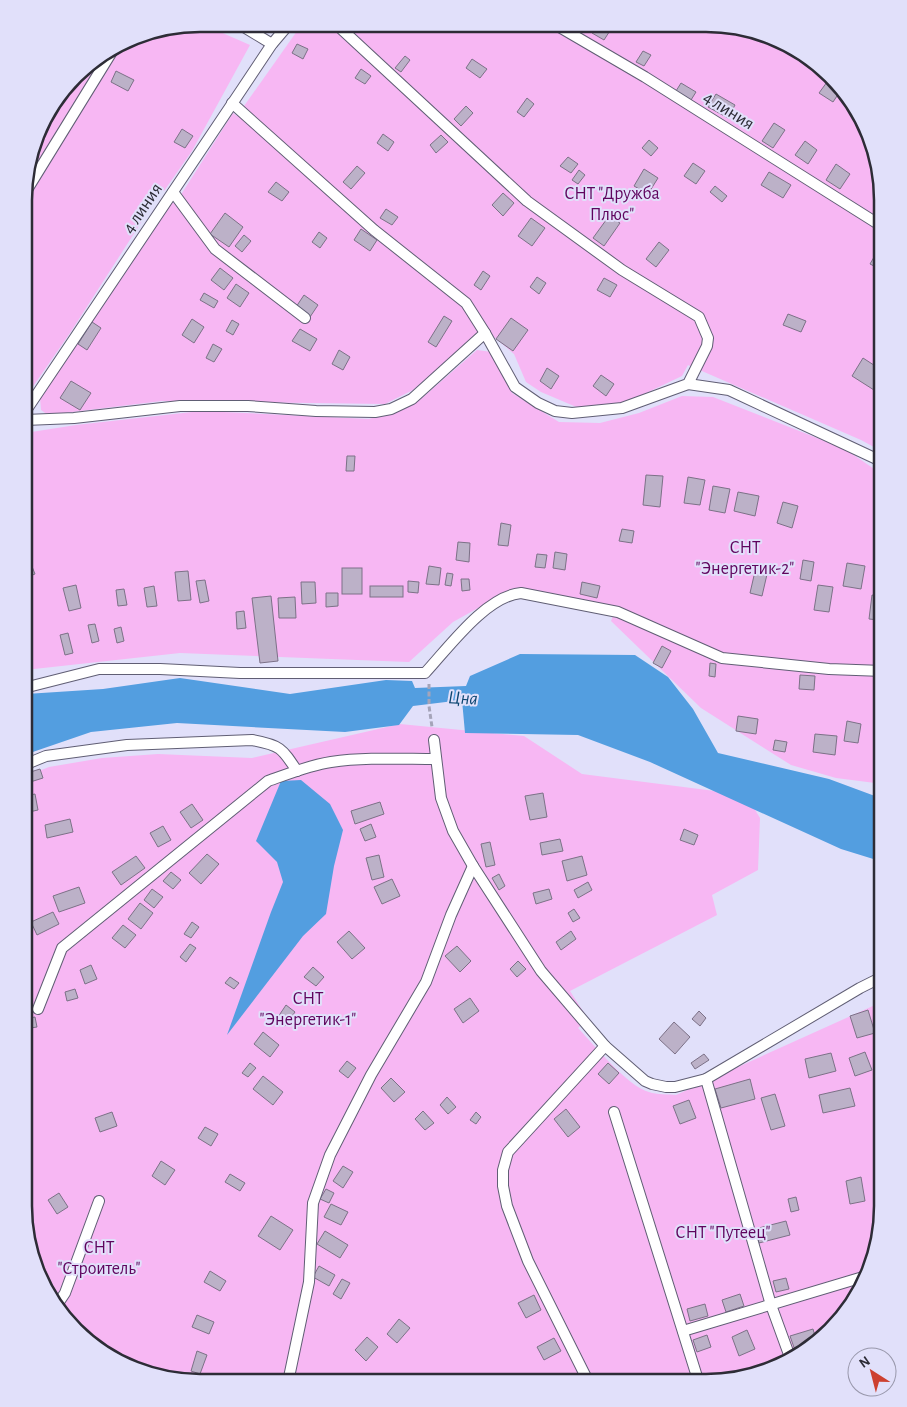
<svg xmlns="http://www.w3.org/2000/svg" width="907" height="1407" font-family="'Alegreya Sans',sans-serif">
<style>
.green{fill:#f7b7f3}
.water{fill:#539ee0}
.building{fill:#bcb1c8;stroke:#7c7187}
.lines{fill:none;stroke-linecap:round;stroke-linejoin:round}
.service-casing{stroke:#605e74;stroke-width:12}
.path{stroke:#a5a4b9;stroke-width:3;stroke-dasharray:5 2.5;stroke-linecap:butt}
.service{stroke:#fff;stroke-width:10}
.labels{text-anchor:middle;stroke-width:4;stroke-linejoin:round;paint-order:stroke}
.street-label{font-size:18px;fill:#2d2c36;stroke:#e1e0fa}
.park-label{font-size:18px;fill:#5f045e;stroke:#e1e0fa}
.water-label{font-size:19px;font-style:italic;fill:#0c4570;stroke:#e1e0fa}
.rim{fill:none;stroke:#2d2c36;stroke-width:2.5}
</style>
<rect width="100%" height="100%" fill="#e1e0fa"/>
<g class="green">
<polygon points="202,24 250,45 192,151 164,191 162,190 70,333 25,398 25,178 42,122 84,68 133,37"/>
<polygon points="302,24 730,25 814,60 870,133 883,201 883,452 861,440 688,365 682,376 621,405 581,409 541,392 526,382 514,354 488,332 476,335 413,390 385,404 162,401 48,415 41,410 40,398 171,202 175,204 233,113 237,116"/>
<polygon points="477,350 492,352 512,393 559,422 600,423 639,413 682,396 713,397 845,449 883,475 883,784 836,778 791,765 701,708 611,621 615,611 586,602 514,588 453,622 409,662 180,653 25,670 25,433 76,425 201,411 369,419 404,408 422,398"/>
<path d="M400,724L524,736L582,774L746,795L760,818L758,870L712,895L717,915L570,991L588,1019L578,1028C595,1046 627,1086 649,1092C657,1095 668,1094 676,1095L875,1005L883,1024V1218L853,1305L814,1346L774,1370L706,1383L178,1382L93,1347L37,1274L24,1206V777L49,767L102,758L158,754L252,758Z"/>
</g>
<g class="water">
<polygon points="520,654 635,655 668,677 693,709 718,753 829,779 883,799 883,862 841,849 650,762 578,735 465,733 462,700 413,706 399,725 345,732 177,723 91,732 24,755 24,695 26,694 103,689 180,678 290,694 386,680 412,681 415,688 466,686 470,676"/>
<polygon points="301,780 330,804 343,830 334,866 326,914 303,936 227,1035 271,912 283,882 277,862 256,841 281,781"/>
</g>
<g class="building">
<polygon points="597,25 613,26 604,40 592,33"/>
<polygon points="297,44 308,49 303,59 292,53"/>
<polygon points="643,51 651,55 644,66 636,62"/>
<polygon points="405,56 410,60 401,72 395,68"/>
<polygon points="472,59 487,69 480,78 466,68"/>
<polygon points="361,69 371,76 365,84 355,78"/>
<polygon points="116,71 134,80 128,91 111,82"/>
<polygon points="827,82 834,87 839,93 833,102 819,93"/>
<polygon points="681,83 696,92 691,100 676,91"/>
<polygon points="716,94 735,105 728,118 708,107"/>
<polygon points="527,98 534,104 524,117 517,112"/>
<polygon points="466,106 473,113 461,126 454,119"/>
<polygon points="774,123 785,130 773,148 762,141"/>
<polygon points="182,129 193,136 185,148 174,142"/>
<polygon points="383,134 394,142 388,151 377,143"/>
<polygon points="441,135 448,142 436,153 430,145"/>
<polygon points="649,140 658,148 651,156 642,148"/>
<polygon points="805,141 817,150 808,164 795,155"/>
<polygon points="568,157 578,164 571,173 560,166"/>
<polygon points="693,163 705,171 696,184 684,176"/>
<polygon points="836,164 850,174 840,189 826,180"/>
<polygon points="357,166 365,173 351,189 343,182"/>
<polygon points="644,169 658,178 648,194 634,186"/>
<polygon points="579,170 585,175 578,184 572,180"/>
<polygon points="769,172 791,185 783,198 761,185"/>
<polygon points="276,182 289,192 282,201 268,192"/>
<polygon points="715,186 727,196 722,202 710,192"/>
<polygon points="503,193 514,203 503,216 492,205"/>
<polygon points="386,209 398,217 392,225 380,218"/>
<polygon points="225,213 243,227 229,247 210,234"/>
<polygon points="609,216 620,223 604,246 593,238"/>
<polygon points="531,218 545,228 532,246 518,236"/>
<polygon points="361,229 377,240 370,251 354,240"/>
<polygon points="319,232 327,238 320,248 312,242"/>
<polygon points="244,235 251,241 242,252 235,246"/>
<polygon points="659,242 669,250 656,267 646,259"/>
<polygon points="877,252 883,256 883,264 880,269 870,264"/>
<polygon points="220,268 233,278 224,290 211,280"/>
<polygon points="483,271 490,276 481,290 474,285"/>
<polygon points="537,277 546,283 539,294 530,287"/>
<polygon points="604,278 617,285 610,297 597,290"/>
<polygon points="236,284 249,293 240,307 227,298"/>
<polygon points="204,293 218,301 214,308 200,300"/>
<polygon points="304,295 318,305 310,317 296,307"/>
<polygon points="788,314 806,321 801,332 783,325"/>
<polygon points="444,316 452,321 436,347 428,342"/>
<polygon points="511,318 528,330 513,351 496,339"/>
<polygon points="192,319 204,327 194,343 182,335"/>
<polygon points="232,320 239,324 233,335 226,331"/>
<polygon points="92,322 101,328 87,350 78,344"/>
<polygon points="300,329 317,339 310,351 292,341"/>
<polygon points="213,344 222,349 214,362 206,358"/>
<polygon points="339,350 350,357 343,370 332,364"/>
<polygon points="863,358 883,371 883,375 874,390 852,376"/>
<polygon points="547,368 559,376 551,389 540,381"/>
<polygon points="601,375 614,384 606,396 593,386"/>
<polygon points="71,381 91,393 80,410 60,398"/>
<polygon points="347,456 355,456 354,471 346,471"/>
<polygon points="646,475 663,476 660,507 643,505"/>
<polygon points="688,477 705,480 700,505 684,503"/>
<polygon points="713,486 730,489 725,513 709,510"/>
<polygon points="738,492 759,496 755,516 734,511"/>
<polygon points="783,502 798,506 792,528 777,523"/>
<polygon points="501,523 511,525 508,546 498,545"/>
<polygon points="622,529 634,531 632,543 619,541"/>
<polygon points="458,542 470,543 469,562 456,560"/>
<polygon points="555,552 567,554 565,570 553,568"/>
<polygon points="537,554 547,555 545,568 535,567"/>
<polygon points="29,559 35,574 25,578 25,560"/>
<polygon points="803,560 814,562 811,581 800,579"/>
<polygon points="847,563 865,566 861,589 843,586"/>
<polygon points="429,566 441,568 439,585 426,584"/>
<polygon points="756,567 768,570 762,596 750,593"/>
<rect x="342" y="568" width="20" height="26"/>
<polygon points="188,571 191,600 178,601 175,572"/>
<polygon points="447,573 453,574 451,586 445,585"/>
<polygon points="461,579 469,579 470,590 462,591"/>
<polygon points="205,580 209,601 200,603 196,581"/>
<polygon points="408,581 419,582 418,593 408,592"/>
<polygon points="301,582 315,582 316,603 302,604"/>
<polygon points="582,582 600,586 597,598 580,594"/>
<polygon points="76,585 81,608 69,611 63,588"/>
<polygon points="818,585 833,587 829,612 814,610"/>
<polygon points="154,586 157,606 147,607 144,588"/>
<rect x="370" y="586" width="33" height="11"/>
<polygon points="124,589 127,605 118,606 116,590"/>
<polygon points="326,593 338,593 338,606 326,607"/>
<polygon points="872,595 883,597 879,620 869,619"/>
<polygon points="271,596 278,661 260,663 252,598"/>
<polygon points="295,597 296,618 279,618 278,598"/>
<polygon points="244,611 246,628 237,629 236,612"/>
<polygon points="95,624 99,641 92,643 88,625"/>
<polygon points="121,627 124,641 117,643 114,629"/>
<polygon points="68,633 73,653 65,655 60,635"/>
<polygon points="662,646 671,651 662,668 653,663"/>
<polygon points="710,663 716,664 715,677 709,676"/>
<polygon points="800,675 815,676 814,690 799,689"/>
<polygon points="738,716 758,719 756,734 736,731"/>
<polygon points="847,721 861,724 858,743 844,741"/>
<polygon points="815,734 837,736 835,755 813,752"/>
<polygon points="775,740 787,742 785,752 773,750"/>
<polygon points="40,769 43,778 27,783 24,774"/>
<polygon points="543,793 547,817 530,820 525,796"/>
<polygon points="35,794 38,810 29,812 25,796"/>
<polygon points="380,802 384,814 355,824 351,811"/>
<polygon points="192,804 203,820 191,828 180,812"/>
<polygon points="70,819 73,832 47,838 45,825"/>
<polygon points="371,824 376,837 365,841 360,829"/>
<polygon points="163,826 171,840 158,847 150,833"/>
<polygon points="684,829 698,835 694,845 680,840"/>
<polygon points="560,839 563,851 542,855 540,843"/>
<polygon points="490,842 495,865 486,867 481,844"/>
<polygon points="207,854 219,864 201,884 189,873"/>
<polygon points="379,855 384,877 372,880 366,858"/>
<polygon points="136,856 145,868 121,885 112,872"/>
<polygon points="582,856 587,875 567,881 562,861"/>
<polygon points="171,872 181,880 173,889 163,881"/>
<polygon points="499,874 505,886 499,890 492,878"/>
<polygon points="392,879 400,896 382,904 374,887"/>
<polygon points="588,882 592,890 578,898 574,890"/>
<polygon points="79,887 85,903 59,912 53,896"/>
<polygon points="152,889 163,897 154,908 144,900"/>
<polygon points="549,889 552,899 536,904 533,893"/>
<polygon points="140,903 153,913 141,929 128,919"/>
<polygon points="574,909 580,918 573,922 568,913"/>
<polygon points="53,912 59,924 37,935 31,922"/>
<polygon points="192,922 199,927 191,938 184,934"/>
<polygon points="123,925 136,935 125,948 112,938"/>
<polygon points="349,931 365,948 352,959 337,942"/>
<polygon points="571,931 576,939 561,950 556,942"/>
<polygon points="190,944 196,948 186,962 180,957"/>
<polygon points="457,946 471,961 460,972 445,956"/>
<polygon points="518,961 526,969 517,977 510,969"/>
<polygon points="91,965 97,979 85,984 80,970"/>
<polygon points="313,967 324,977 316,986 304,977"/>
<polygon points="230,977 239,983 234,989 225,983"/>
<polygon points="75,989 78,998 67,1001 65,992"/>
<polygon points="470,998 479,1011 463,1023 454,1009"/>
<polygon points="286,1005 295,1012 285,1026 276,1020"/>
<polygon points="868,1010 875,1033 857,1038 850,1016"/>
<polygon points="699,1011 706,1018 700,1026 692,1019"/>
<polygon points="35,1017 37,1027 24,1029 24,1019"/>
<polygon points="674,1022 690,1037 675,1054 659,1039"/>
<polygon points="263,1032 279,1045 270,1057 254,1044"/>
<polygon points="865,1052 872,1070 855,1076 849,1058"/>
<polygon points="831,1053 836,1071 809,1078 805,1059"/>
<polygon points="704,1054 709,1060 695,1069 691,1063"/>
<polygon points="347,1061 356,1068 348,1078 339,1071"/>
<polygon points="250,1063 256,1068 248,1077 242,1073"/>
<polygon points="608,1063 619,1073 609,1084 598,1074"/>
<polygon points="263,1076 283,1092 273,1105 253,1089"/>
<polygon points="391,1078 405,1092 394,1102 381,1088"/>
<polygon points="750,1079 755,1099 721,1108 715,1089"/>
<polygon points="850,1088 855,1106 823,1113 819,1095"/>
<polygon points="775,1094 785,1126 771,1130 761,1098"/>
<polygon points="447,1097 456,1107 448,1114 440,1105"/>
<polygon points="689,1100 696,1118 680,1124 673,1106"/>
<polygon points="566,1109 580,1127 568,1137 554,1119"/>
<polygon points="423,1111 434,1123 425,1130 415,1119"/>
<polygon points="112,1112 117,1126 100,1132 95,1118"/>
<polygon points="476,1112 481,1117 476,1124 470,1120"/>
<polygon points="205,1127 218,1134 211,1146 198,1138"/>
<polygon points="161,1161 175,1170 165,1185 152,1176"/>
<polygon points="343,1166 353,1172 343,1188 333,1181"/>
<polygon points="230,1174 245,1183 240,1191 225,1182"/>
<polygon points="861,1177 865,1201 850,1204 846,1181"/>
<polygon points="326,1189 334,1193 329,1203 320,1199"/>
<polygon points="59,1193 68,1207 57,1214 48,1200"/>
<polygon points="796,1197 799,1210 791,1212 788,1199"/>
<polygon points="331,1204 348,1212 341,1225 324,1217"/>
<polygon points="271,1216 293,1230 280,1250 258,1236"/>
<polygon points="786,1221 790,1235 759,1243 755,1229"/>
<polygon points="325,1231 348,1245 340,1258 317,1244"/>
<polygon points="319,1266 335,1275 329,1286 313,1277"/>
<polygon points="210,1271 226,1281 220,1291 204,1282"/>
<polygon points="786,1278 789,1289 776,1292 773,1281"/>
<polygon points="342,1279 350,1283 341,1299 333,1294"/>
<polygon points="740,1294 744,1306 726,1312 722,1300"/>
<polygon points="534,1295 541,1310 526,1318 518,1303"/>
<polygon points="705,1304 708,1316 690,1321 687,1309"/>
<polygon points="197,1315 214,1322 209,1334 192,1327"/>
<polygon points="399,1319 410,1328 397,1343 387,1334"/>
<polygon points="813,1329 817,1343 797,1356 790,1336"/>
<polygon points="747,1330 755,1349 739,1356 732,1337"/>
<polygon points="707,1335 711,1347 697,1352 693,1340"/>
<polygon points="367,1337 378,1347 366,1361 355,1350"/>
<polygon points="554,1338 561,1351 544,1360 537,1347"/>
<polygon points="197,1351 207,1355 200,1374 191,1371"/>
<polygon points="677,1374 680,1383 664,1383 663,1378"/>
</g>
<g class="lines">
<g class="service-casing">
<g id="service">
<polyline points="239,24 272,44"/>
<polyline points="556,25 645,77 883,227"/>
<polyline points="232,103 374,230 466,303 485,333"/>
<polyline points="173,192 215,249 305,318"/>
<polyline points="25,193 113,50"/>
<polyline points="688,384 729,390 883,462"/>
<polyline points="25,412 242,89 272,44 289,24"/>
<polyline points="25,420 74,418 180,406 248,406 316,411 375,412 391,409 412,399 485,333 515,387 538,403 555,411 572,413 622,408 688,384 707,346 708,338 699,317 622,270 527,201 336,24"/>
<path d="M24,688L99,669H160L240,673H425C449,647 486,596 521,593L618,612L722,658L829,669L883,671"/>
<polyline points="434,740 441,798 453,831 473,866 541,971 605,1046 645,1081 652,1084 666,1087 675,1087 706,1079 860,988 878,979 883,992"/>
<path d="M24,765L46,756L127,745L252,740C280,745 282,748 297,771"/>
<path d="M38,1009L62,948L268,781C288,774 310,765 331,762C365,757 401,759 436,759"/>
<polyline points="706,1079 771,1305 791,1360"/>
<polyline points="614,1112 699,1383"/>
<polyline points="59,1302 65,1293 99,1201"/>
<polyline points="683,1331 863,1277"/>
<polyline points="288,1382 309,1282 313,1203 330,1155 371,1075 426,982 451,915 473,866"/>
<polyline points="589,1383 528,1261 507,1206 503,1186 503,1170 508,1152 605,1046"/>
</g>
</g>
<polyline class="path" points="429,684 429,706 432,727"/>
<use href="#service" class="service"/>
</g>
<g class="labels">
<g class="street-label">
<text transform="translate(729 110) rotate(32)" y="6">4 линия</text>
<text transform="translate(142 208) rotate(-56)" y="6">4 линия</text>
</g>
<g class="park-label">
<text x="612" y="199">СНТ "Дружба<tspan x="612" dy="21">Плюс"</tspan></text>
<text x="745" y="553">СНТ<tspan x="745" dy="21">"Энергетик-2"</tspan></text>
<text x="308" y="1004">СНТ<tspan x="308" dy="21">"Энергетик-1"</tspan></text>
<text x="723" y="1238">СНТ "Путеец"</text>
<text x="99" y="1253">СНТ<tspan x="99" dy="21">"Строитель"</tspan></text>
</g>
<g class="water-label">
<text transform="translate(463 697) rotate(3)" y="7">Цна</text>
</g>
</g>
<path d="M0 0H907V1407H0ZM200 32H706A168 168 0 0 1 874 200V1206A168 168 0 0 1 706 1374H200A168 168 0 0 1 32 1206V200A168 168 0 0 1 200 32Z" fill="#e1e0fa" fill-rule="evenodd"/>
<path class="rim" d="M200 32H706A168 168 0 0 1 874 200V1206A168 168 0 0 1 706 1374H200A168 168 0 0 1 32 1206V200A168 168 0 0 1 200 32Z"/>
<g transform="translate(872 1372) rotate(324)"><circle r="24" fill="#e1e0fa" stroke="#9998ac"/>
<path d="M0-4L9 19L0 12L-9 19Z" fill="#cd4030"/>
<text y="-8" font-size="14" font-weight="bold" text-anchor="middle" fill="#2d2c36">N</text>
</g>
</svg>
